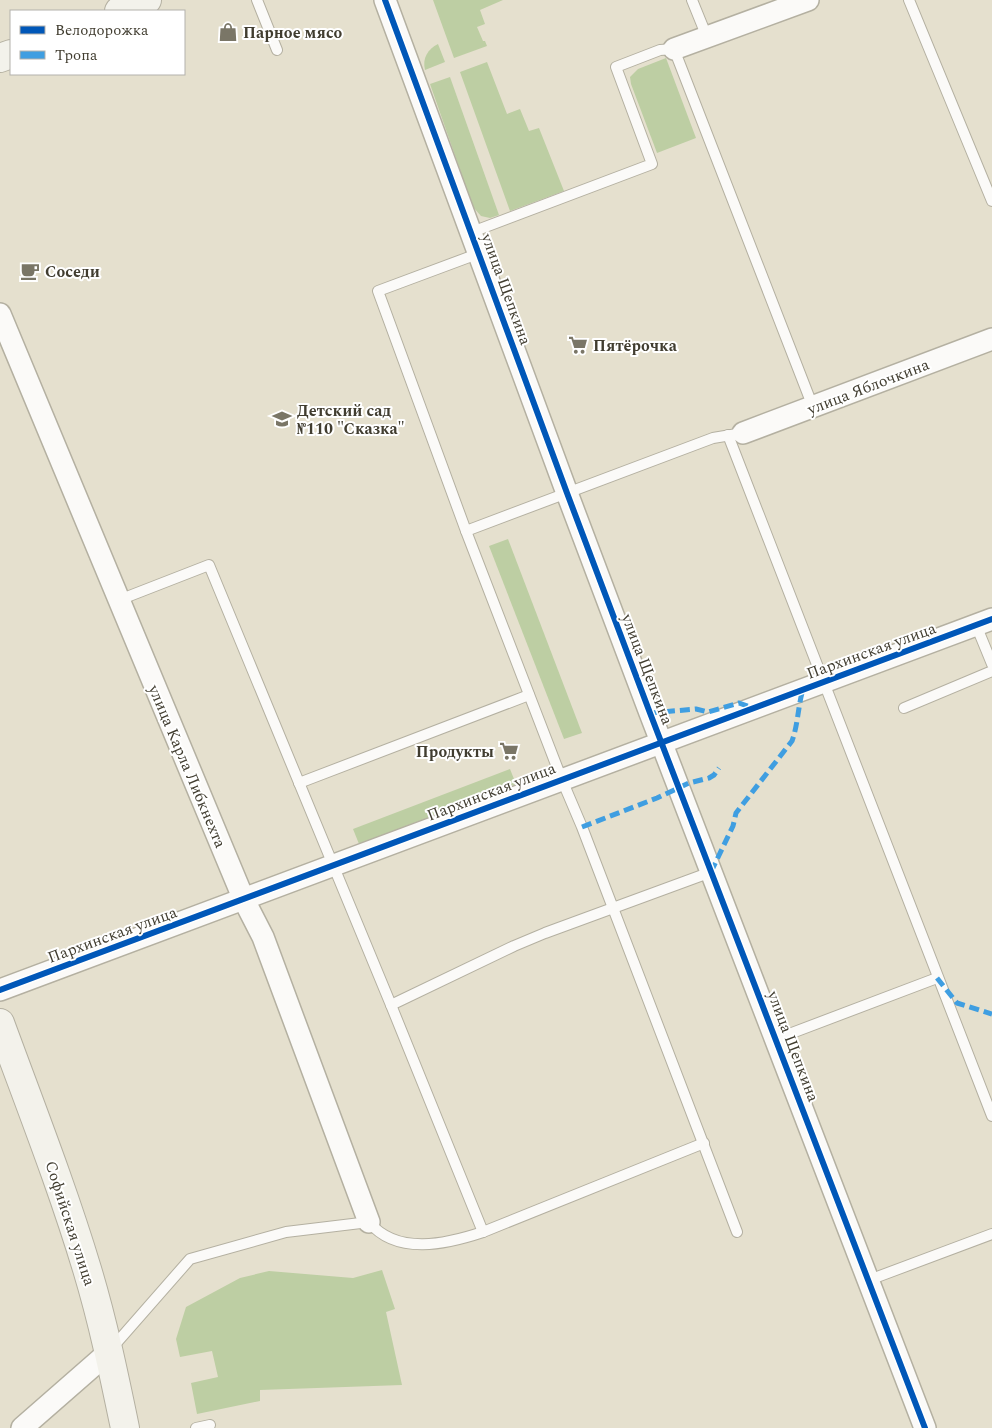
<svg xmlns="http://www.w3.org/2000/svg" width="992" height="1428" font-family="Spectral,serif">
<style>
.green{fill:#bdcea3}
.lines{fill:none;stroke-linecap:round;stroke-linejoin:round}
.service-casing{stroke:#b4b0a1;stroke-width:12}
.minor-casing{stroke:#b4b0a1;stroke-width:24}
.secondary-casing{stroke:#b4b0a1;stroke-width:30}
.service{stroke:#fbfaf8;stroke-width:10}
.minor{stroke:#fbfaf8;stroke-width:21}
.secondary{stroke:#f3f2eb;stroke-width:28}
.quiet{stroke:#3f9ee1;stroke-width:5;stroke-dasharray:10 5;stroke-linecap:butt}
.cycleway-casing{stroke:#fff;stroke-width:9}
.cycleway{stroke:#0057b8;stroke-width:6}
.labels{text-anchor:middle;stroke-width:4;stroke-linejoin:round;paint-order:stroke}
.poi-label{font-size:16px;font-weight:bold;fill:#413d30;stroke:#fff;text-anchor:start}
.street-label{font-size:16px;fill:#413d30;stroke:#fff}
</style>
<rect width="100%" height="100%" fill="#e5e0ce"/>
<g class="green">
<polygon points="433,0 503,0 480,10 485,24 477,27 483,41 485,41 487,46 454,58"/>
<path d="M438,44L445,62L425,70C422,58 428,49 438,44Z"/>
<polygon points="666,58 696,138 657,153 631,84 630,77 638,69"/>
<polygon points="487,62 507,114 520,109 529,131 539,128 564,191 510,211 460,72"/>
<polygon points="450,77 499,215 490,218 481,216 473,207 430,84"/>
<polygon points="508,539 582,733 564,739 489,546"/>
<polygon points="510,769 516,784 359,844 353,829"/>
<polygon points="382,1270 395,1309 386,1312 402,1385 260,1390 260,1401 197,1414 191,1383 218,1377 212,1351 180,1357 176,1339 186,1307 240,1278 269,1271 353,1278"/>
</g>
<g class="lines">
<g class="service-casing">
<g id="service">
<polyline points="257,0 277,50"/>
<polyline points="692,0 707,37"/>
<polyline points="909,0 992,201"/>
<polyline points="472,232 652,164 616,67 660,50 674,49 813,407"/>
<polyline points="728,435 992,1116"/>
<polyline points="466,531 378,291 480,253"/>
<polyline points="119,600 209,565 391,1005 483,1232"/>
<polyline points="976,625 992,664"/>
<polyline points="904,708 992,671"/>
<polyline points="299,783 529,695"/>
<polyline points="391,1005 514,946 545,933 711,872"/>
<polyline points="776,1039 937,978"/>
<polyline points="737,1232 582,827 562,780 466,531 713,438 743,433"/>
<polyline points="869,1280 992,1234"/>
<path d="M112,1348L190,1259L286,1232L369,1222C397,1256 447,1244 483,1232L704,1143"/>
<polyline points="196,1428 210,1425"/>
</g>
</g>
<g class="minor-casing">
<g id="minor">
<polyline points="385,0 567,493 650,713 925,1428"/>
<polyline points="674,49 808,0"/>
<polyline points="0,314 244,900 263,937 369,1222"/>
<polyline points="743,433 992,339"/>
<polyline points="0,990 992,619"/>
<polyline points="22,1428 110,1351"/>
</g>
</g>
<g class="secondary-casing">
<g id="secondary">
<polyline points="119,11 147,0"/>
<polyline points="0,58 11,54"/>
<path d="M0,1023C30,1105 62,1186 87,1269C103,1322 114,1375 125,1428"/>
</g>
</g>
<use href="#service" class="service"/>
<use href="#minor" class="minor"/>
<use href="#secondary" class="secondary"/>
<g class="quiet">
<polyline points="650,713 696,709 708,712 739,703 753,708"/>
<polyline points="582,827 657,798 689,783 709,778 714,775 719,768"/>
<path d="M711,872L733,826L736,813L792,741C798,725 798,706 803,689"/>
<polyline points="937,978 957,1003 992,1014"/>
</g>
<g class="cycleway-casing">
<g id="cycleway">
<polyline points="385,0 567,493 650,713 925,1428"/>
<polyline points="0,990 992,619"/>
</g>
</g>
<use href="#cycleway" class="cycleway"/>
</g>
<defs>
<g id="shop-bare" transform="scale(1.5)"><path d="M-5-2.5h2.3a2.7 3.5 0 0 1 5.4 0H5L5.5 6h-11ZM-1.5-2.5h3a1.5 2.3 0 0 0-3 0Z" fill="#7a7667" stroke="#fff" stroke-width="2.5" paint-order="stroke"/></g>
<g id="cafe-bare" transform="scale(1.5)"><path d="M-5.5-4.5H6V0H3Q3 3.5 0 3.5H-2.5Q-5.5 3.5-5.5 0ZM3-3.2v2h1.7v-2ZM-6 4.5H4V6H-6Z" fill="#7a7667" stroke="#fff" stroke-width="2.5" paint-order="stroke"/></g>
<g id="supermarket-bare" transform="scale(1.5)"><path d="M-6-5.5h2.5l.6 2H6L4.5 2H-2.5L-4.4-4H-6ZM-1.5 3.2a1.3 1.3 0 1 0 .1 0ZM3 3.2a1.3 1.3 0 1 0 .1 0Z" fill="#7a7667" stroke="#fff" stroke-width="2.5" paint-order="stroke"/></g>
<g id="school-bare" transform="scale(1.5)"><path d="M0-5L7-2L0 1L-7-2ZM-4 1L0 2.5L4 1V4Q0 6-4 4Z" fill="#7a7667" stroke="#fff" stroke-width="2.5" paint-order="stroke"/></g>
</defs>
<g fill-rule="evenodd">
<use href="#shop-bare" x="228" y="32"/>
<use href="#cafe-bare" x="30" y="271"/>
<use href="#supermarket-bare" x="578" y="345"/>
<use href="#school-bare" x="282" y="419"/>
<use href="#supermarket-bare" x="509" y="751"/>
</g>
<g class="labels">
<g class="poi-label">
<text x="243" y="38">Парное мясо</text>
<text x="45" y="277">Соседи</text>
<text x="593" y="351">Пятёрочка</text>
<text x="297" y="416">Детский сад<tspan x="297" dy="18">№110 "Сказка"</tspan></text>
<text x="494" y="757" text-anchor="end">Продукты</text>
</g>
<g class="street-label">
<text transform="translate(507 289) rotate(70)" y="6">улица Щепкина</text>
<text transform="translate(868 386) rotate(-21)" y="6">улица Яблочкина</text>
<text transform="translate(871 650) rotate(-20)" y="6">Пархинская улица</text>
<text transform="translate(648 669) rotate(69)" y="6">улица Щепкина</text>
<text transform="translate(188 766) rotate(67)" y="6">улица Карла Либкнехта</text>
<text transform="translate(491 791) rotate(-21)" y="6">Пархинская улица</text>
<text transform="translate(112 934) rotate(-20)" y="6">Пархинская улица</text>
<text transform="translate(794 1046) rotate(69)" y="6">улица Щепкина</text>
<text transform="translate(71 1223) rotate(72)" y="6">Софийская улица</text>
</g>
</g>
<rect x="10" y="10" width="175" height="65" fill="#ffffff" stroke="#b3b1ac"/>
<rect x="20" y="26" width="25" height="8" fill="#0057b8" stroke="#b3b1ac"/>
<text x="55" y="35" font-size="15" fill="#413d30">Велодорожка</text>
<rect x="20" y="51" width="25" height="8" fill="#3f9ee1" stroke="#b3b1ac"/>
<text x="55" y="60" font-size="15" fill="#413d30">Тропа</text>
</svg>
